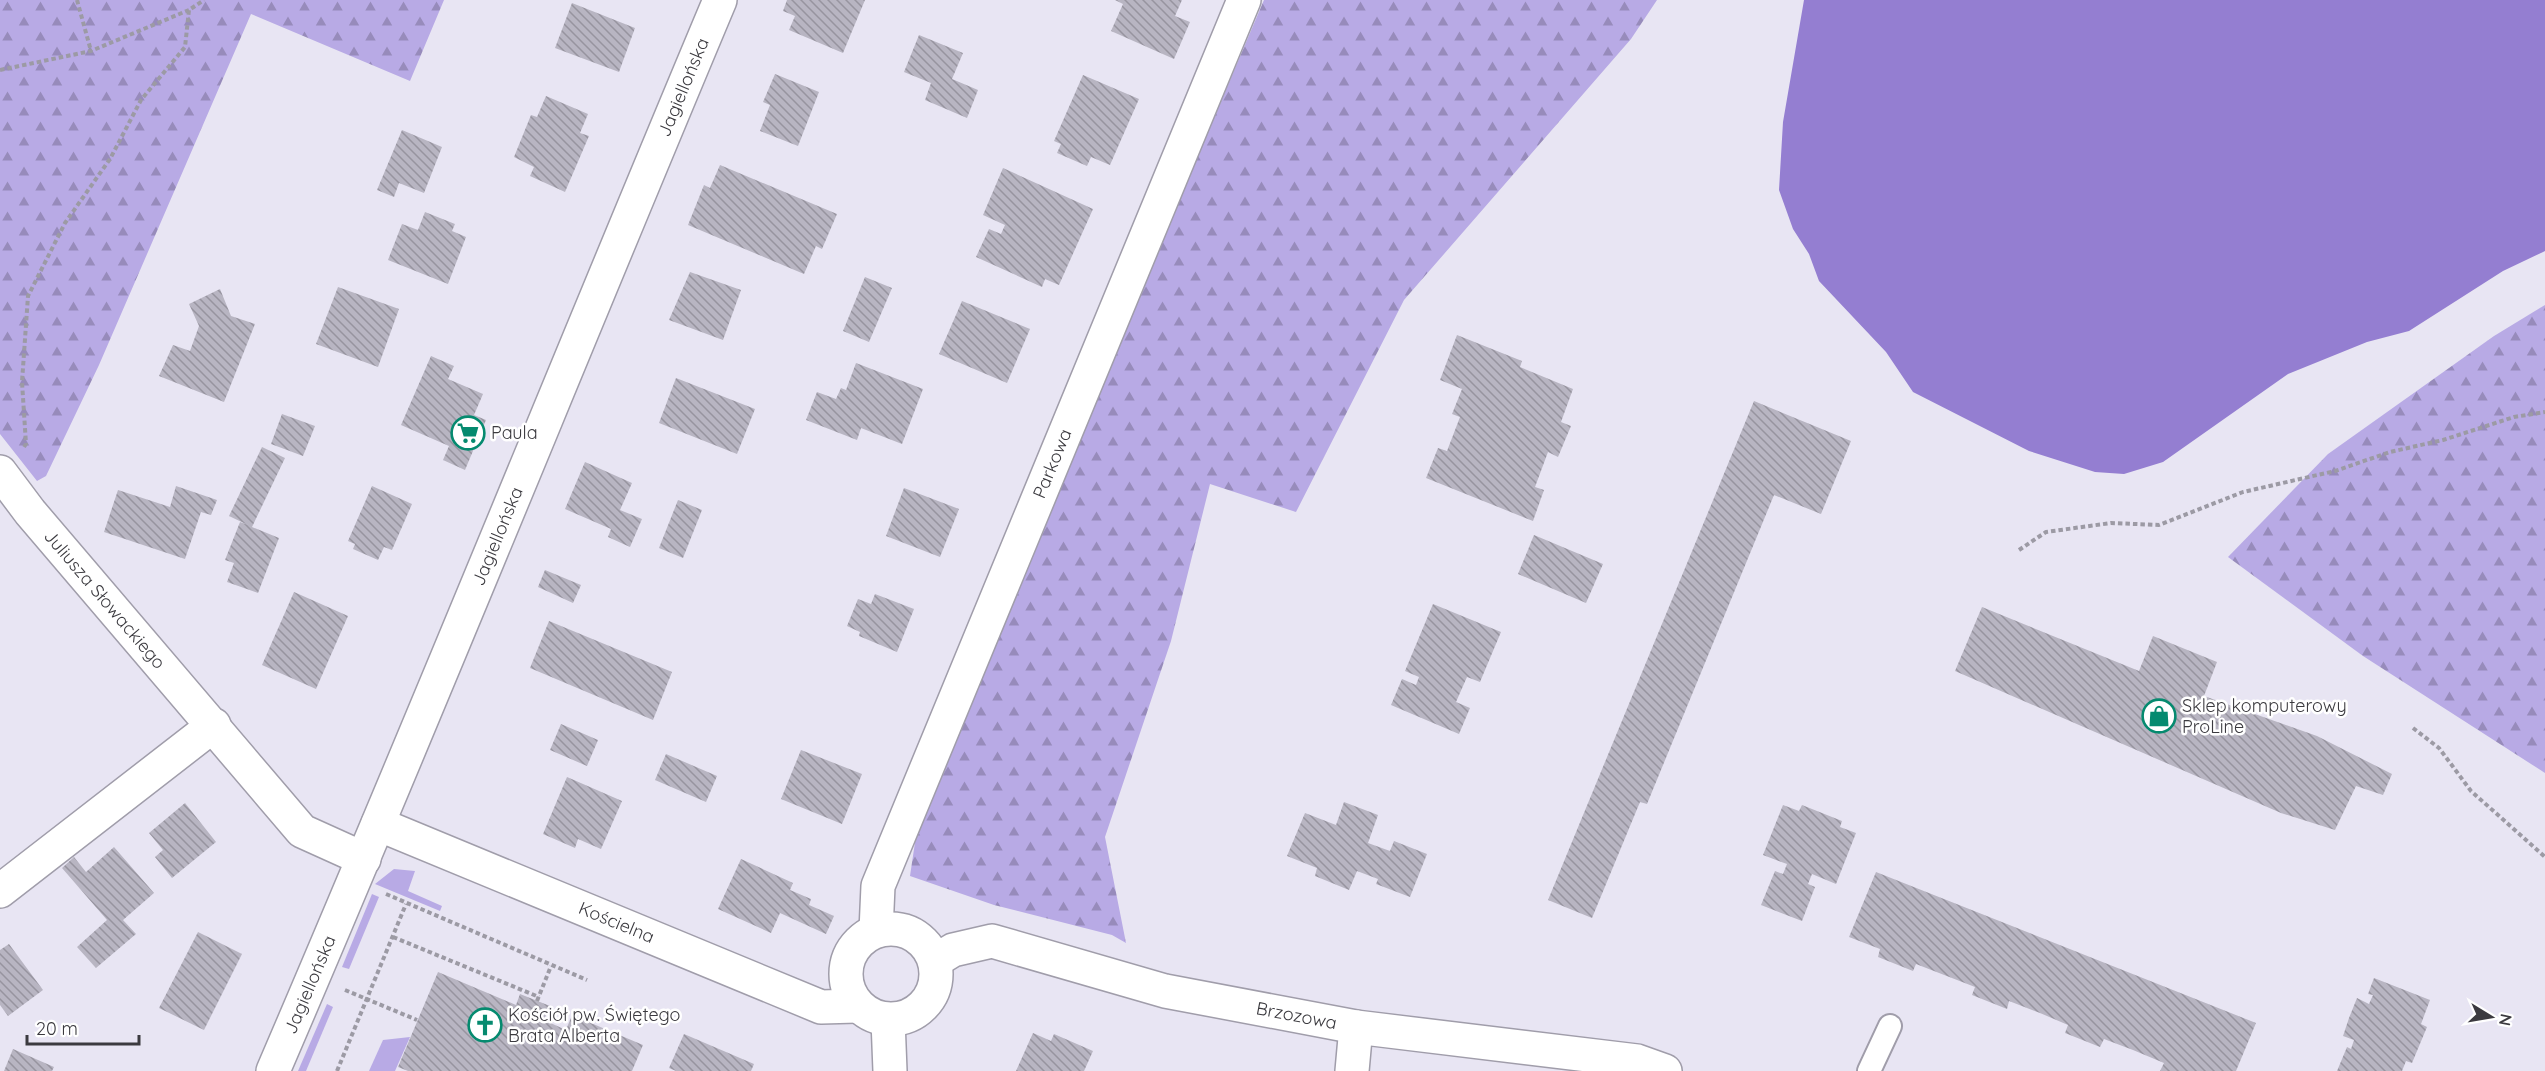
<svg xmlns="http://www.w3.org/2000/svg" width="2545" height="1071" font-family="Quicksand,sans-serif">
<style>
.grass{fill:#b8aae5}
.forest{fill:url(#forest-firs)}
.water{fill:#947ed1}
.building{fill:url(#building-back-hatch)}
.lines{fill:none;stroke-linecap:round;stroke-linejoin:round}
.service-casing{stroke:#a09daa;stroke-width:26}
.minor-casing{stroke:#a09daa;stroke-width:36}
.path{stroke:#9c9aa4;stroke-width:4;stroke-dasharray:4.5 3;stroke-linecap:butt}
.service{stroke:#fff;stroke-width:22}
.minor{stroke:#fff;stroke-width:33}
.labels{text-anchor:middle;stroke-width:5;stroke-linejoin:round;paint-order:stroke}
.street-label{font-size:18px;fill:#3b3a3f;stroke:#fff}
.poi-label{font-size:18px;fill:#3b3a3f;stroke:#fff;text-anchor:start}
</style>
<defs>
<pattern id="forest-firs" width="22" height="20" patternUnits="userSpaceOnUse" patternTransform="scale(1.5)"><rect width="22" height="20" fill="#b8aae5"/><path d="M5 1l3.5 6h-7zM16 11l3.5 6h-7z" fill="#978bbb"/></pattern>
<pattern id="building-back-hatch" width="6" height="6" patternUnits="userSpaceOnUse" patternTransform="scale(1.5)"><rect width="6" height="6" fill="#b8b5c2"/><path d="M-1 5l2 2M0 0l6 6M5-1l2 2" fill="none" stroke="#97949f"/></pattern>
</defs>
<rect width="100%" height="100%" fill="#e8e5f3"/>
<g class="grass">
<polygon points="394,869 415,871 408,891 442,906 440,911 375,884"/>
<polygon points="372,894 379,897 349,969 342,967"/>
<polygon points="327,1004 333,1007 306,1071 298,1071"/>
<polygon points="410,1037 395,1071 369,1071 383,1040"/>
</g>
<g class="forest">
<polygon points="0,0 444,0 410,81 251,14 99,365 46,476 37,481 0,434"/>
<polygon points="1264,0 1657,0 1631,39 1404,300 1296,512 1210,484 1171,641 1105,837 1126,943 1112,935 994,905 910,876 920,809"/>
<polygon points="2545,305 2545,773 2363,656 2228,557 2328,454 2494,336"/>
</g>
<polygon class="water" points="1804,0 2545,0 2545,251 2503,271 2409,331 2367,342 2288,374 2163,462 2124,474 2095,472 2029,451 1913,392 1886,352 1819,281 1809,254 1793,229 1779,190 1783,122"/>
<g class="building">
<polygon points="787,0 865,0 843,53 789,30 795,16 783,11"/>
<polygon points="1115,0 1182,0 1175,16 1190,22 1174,59 1111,31 1123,4"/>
<polygon points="572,3 635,28 619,72 555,48"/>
<polygon points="919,35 963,53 952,79 978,90 967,118 925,100 931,83 904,72"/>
<polygon points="775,74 819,92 798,146 760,131 770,105 763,102"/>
<polygon points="1083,75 1139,99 1110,165 1091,157 1087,166 1057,153 1061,144 1054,141"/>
<polygon points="546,96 588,114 580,133 589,136 565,192 530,176 534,167 514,157 531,115 537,117"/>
<polygon points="402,130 442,147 424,193 399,183 394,197 377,190"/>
<polygon points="720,165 837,214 822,249 816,246 804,274 688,225 704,185 710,188"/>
<polygon points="1003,168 1093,209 1059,285 1045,279 1042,287 976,257 989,229 1001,234 1005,225 983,215"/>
<polygon points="425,212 455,224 452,231 466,237 448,284 388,260 402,224 418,230"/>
<polygon points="690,272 741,290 723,340 669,320"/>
<polygon points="865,277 892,288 869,342 843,331"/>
<polygon points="338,287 399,309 378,367 316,344"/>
<polygon points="220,289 231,316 255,324 224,402 159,376 173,345 190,351 199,326 189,304"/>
<polygon points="962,301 1030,329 1007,383 939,354"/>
<polygon points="1457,335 1522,361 1520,367 1573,389 1561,422 1571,426 1558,457 1548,452 1535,487 1544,490 1533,521 1426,478 1438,448 1447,451 1460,417 1452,414 1462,389 1440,380"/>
<polygon points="431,356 454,366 448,379 483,394 474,415 486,420 465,470 443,460 449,446 401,425"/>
<polygon points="856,363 923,389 902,444 861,428 857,440 806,420 817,392 836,399 841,388 846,390"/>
<polygon points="676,378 755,409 737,454 659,423"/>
<polygon points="1754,401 1851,441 1821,514 1774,495 1647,804 1640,802 1592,918 1548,900"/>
<polygon points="282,414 315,426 303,456 271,444"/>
<polygon points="262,447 285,458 252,527 279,538 258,593 227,582 234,563 225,560 240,522 248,525 229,516"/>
<polygon points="585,462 632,483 620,510 642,519 630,547 608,537 611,529 565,509"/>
<polygon points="176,486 217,500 211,515 201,512 185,559 104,532 118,490 170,507"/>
<polygon points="372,486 412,504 392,550 384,547 378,560 353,549 355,544 348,541"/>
<polygon points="904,488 959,509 940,557 886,536"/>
<polygon points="678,500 702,510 683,558 659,548"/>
<polygon points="1534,535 1603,564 1586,603 1518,574"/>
<polygon points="545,570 581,585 573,603 538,587"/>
<polygon points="294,592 348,616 316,689 262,665"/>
<polygon points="875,594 914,609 897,652 859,636 860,632 847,626 858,599 871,604"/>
<polygon points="1433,604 1501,632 1480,682 1467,677 1456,702 1470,708 1459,734 1391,705 1402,679 1416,685 1419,677 1405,671"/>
<polygon points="1982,607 2139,671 2153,636 2217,662 2204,696 2317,736 2392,774 2383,795 2356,786 2335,830 2281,813 1955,671"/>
<polygon points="549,621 672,672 653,720 530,668"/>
<polygon points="561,724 598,740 587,766 550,750"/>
<polygon points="801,750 862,774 842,824 781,799"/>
<polygon points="666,754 717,776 706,802 655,780"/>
<polygon points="567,777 622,801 601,849 578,839 575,848 543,834"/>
<polygon points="1344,802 1378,815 1368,843 1390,851 1394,841 1427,854 1410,897 1376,884 1378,879 1357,871 1349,890 1315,876 1317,868 1287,856 1305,813 1336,825"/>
<polygon points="185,803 216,842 172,878 155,857 163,850 149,833"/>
<polygon points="1783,805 1799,811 1802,805 1842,821 1840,827 1856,833 1836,884 1812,874 1808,884 1815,887 1802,921 1761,905 1775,871 1783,874 1787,864 1763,855"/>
<polygon points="114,847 154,893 123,920 136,934 96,968 77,947 107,920 62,868 74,857 86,872"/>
<polygon points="741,859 793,883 790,890 811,899 809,905 834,916 826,934 780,913 771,933 718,909"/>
<polygon points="1876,872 2256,1023 2236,1071 2160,1071 2164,1063 2133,1050 2104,1039 2100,1047 2065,1033 2068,1025 2040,1013 2009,1001 2007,1009 1972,995 1975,987 1916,964 1913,971 1878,957 1880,949 1849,937"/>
<polygon points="198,932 242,954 204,1030 159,1008"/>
<polygon points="9,944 43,990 8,1016 0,1005 0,950"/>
<polygon points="438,972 516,1005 520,994 550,1006 544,1020 566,1030 572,1015 643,1045 632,1071 408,1071 398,1067"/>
<polygon points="2374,978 2430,1000 2421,1024 2427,1027 2412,1063 2406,1061 2402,1071 2337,1071 2347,1047 2351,1049 2354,1040 2343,1036 2349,1018 2357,998 2369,1004 2373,995 2368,994"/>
<polygon points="1033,1033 1051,1041 1054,1034 1093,1051 1084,1071 1016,1071"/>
<polygon points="684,1034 754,1064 751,1071 676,1071 669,1068"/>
<polygon points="13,1049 54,1067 52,1071 4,1071"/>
</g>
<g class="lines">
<g class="service-casing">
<polyline id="service" points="1869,1071 1890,1026"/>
</g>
<g class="minor-casing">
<g id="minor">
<path id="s1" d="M0,472L30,512L302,831L364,859"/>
<path id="s2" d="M378,824L821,1007L857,1006"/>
<polyline points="0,891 214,725"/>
<circle cx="891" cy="974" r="45"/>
<path id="s3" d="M876,931L878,886L1244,0"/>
<path id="s4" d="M935,961L953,950L992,941L1165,991L1356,1027L1637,1061L1665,1071"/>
<polyline points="888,1020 890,1071"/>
<path id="s5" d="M273,1071C426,716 570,357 720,0"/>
<polyline points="1352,1071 1356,1027"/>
</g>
</g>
<g class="path">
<polyline points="77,0 91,51"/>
<polyline points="0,70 91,51 189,10"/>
<polyline points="24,447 26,444 22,382 28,296 65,223 110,159 141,100 185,47 189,10 204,0"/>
<polyline points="2019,550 2046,532 2111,523 2159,525 2243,492 2335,471 2390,452 2443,440 2514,417 2545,412"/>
<polyline points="2413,728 2439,748 2471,791 2545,857"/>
<polyline points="386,894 587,980"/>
<polyline points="393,937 539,997"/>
<polyline points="345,990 417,1020"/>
<polyline points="537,1001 551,966"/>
<polyline points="337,1071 406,904"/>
</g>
<use href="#service" class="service"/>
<use href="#minor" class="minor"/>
</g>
<defs>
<g id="supermarket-ring" transform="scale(1.725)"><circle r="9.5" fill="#fff" stroke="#058a6f" stroke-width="1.5"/><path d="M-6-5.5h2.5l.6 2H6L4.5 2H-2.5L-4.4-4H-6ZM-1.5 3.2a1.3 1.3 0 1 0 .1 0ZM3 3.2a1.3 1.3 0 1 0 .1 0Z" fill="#058a6f"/></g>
<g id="shop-ring" transform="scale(1.725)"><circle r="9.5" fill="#fff" stroke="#058a6f" stroke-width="1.5"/><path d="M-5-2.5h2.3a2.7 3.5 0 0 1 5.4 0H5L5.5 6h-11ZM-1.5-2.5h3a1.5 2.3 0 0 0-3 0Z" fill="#058a6f"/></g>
<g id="church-ring" transform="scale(1.725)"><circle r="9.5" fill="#fff" stroke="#058a6f" stroke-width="1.5"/><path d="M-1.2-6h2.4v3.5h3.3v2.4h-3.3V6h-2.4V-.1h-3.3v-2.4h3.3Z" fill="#058a6f"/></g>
</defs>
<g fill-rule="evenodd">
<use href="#supermarket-ring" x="468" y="433"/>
<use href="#shop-ring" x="2159" y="716"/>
<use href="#church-ring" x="485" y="1025"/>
</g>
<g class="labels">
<g class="street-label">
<text dy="6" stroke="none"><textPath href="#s5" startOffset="1066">Jagiellońska</textPath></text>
<text dy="6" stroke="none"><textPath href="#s3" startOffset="502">Parkowa</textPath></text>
<text dy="6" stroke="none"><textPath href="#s5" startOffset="580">Jagiellońska</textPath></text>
<text dy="6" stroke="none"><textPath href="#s1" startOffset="165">Juliusza Słowackiego</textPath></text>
<text dy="6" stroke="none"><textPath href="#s2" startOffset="258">Kościelna</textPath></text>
<text dy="6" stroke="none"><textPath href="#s5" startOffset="94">Jagiellońska</textPath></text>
<text dy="6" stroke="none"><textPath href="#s4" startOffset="375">Brzozowa</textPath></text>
</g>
<g class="poi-label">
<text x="491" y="439">Paula</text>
<text x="2182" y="712">Sklep komputerowy<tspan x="2182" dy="21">ProLine</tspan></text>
<text x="508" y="1021">Kościół pw. Świętego<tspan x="508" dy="21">Brata Alberta</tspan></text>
</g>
</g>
<g transform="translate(2491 1017) rotate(101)" stroke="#ffffff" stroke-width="4.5" paint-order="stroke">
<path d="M0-4.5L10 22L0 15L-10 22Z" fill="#3b3a3f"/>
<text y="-9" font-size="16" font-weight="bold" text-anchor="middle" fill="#3b3a3f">N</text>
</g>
<path d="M27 1035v9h112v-9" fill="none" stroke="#3b3a3f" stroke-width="3"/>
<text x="36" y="1035" font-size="18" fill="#3b3a3f" stroke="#ffffff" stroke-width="4.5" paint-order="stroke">20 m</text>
</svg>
